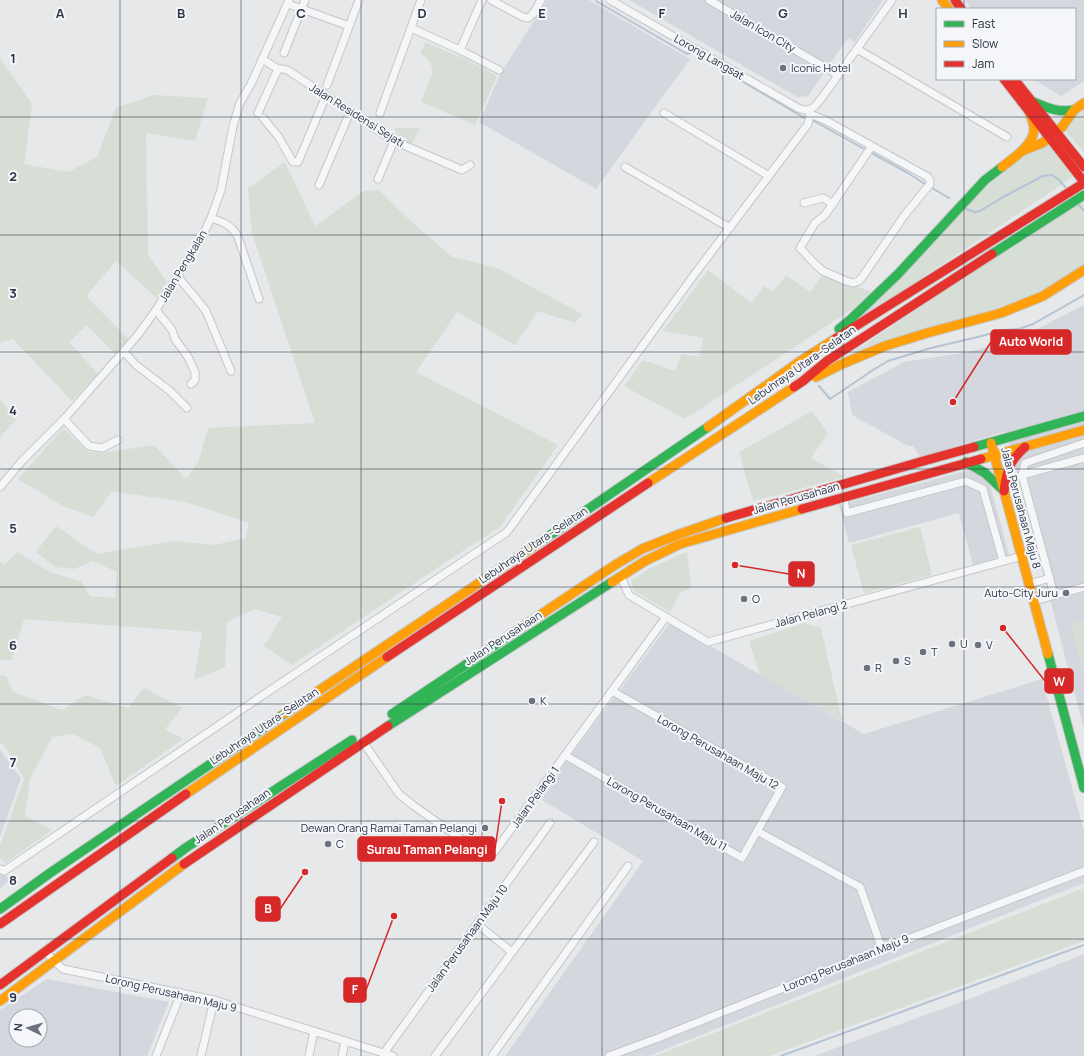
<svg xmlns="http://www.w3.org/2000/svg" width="1084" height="1056" font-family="Manrope,sans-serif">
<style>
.built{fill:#d4d7dd;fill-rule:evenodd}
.green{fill:#d6ded6}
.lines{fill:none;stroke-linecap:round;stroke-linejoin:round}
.stream{stroke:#b4c4d5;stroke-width:2}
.street-casing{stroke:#c4c6c8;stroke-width:9}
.fast-casing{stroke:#c4c6c8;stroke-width:11}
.slow-casing{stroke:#c4c6c8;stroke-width:11}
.jam-casing{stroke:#c4c6c8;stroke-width:11}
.street{stroke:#f5f6f7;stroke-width:7}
.fast{stroke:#30b455;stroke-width:9}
.slow{stroke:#ff9f0a;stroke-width:9}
.jam{stroke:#e5322d;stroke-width:9}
.grid{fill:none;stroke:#2b3445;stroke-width:1;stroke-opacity:0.55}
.poi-dot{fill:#6c737f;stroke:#f4f6f9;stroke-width:1.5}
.labels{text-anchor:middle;stroke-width:4;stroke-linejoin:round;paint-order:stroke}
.street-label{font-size:11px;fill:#2b3445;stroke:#f4f6f9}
.poi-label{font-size:11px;fill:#2b3445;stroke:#f4f6f9;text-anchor:start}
.grid-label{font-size:13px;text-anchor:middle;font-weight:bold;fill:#2b3445;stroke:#f4f6f9;stroke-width:4;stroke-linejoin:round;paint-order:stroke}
.leader{fill:none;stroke:#d62828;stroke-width:1.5}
.callout-dot{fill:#d62828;stroke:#f4f6f9;stroke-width:1.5}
.callout{fill:#d62828;stroke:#d62828;stroke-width:1.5}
.callout-label{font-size:12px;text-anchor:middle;font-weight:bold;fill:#fff}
</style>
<rect width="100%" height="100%" fill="#e6e8ea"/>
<g class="built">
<polygon points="547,0 589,0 690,59 596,189 479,122 500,75"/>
<polygon points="629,0 883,0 855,42 848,38 808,96 797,97"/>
<polygon points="965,0 1084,0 1084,81 1061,96 1033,79 1075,79 1075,9 972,9"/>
<polygon points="1084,305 1084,729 1006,431 920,457 913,446 908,446 852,415 848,392 904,362 968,352 1016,340"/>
<polygon points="970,470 989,481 1009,555 973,565 959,513 849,543 839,505"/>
<polygon points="670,623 864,734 1042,679 1084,831 1084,883 648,1056 505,1056 643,861 539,798"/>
<polygon points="0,750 21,778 0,837"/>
<polygon points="0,865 9,881 0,888"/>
<polygon points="1084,954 1084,1056 814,1056 977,996"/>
<path d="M47,979L169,1002L147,1056H0V1010ZM16,1016H40V1040H16Z"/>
</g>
<g class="green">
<polygon points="425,42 465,59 497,76 475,125 421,102 433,71 430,62 421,53"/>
<polygon points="0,58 32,104 24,164 68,172 97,157 116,108 153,95 208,98 195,141 146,133 148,255 167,282 157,298 116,261 86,296 129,340 116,355 87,325 69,342 98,374 72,401 13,339 0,343"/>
<polygon points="1084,108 1084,153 1065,130"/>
<polygon points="395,128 420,128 412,144 392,135"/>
<polygon points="1045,145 1049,146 1073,177 839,333 976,197 1011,164"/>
<polygon points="285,162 315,226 364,191 379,190 403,214 452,257 495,267 582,314 575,323 538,311 515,345 457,312 416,372 558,445 500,527 455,556 292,665 264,646 282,617 254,609 227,622 225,667 194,680 202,632 24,619 12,660 0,660 0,562 5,565 17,552 52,573 81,581 90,596 115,598 117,572 93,561 74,569 55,567 36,552 56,526 97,554 175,541 214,545 246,538 249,523 189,503 112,491 93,517 63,506 18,479 63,428 88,452 102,453 154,445 186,479 198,463 208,428 315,423 252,233 248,188"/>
<polygon points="1084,198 1084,264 1026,300 846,357 1013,245"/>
<polygon points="708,270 751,303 764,286 773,292 786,275 810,292 823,274 871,292 851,310 685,419 624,386 643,360 675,371 682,354 699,357 703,338 663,331"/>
<polygon points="0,399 16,420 0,437"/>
<polygon points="812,411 828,433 811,458 845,477 753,501 739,452"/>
<polygon points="920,527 932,575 864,593 851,545"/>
<polygon points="687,552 691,588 680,593 670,612 633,590 631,581 650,568"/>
<polygon points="1084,620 1084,673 1070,624"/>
<polygon points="804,623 821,628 842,721 760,675 749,641"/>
<polygon points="0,675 6,676 13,692 62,710 85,695 128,708 144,688 182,708 165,729 183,739 116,786 100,748 73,734 52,737 30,779 25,816 52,830 5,863 0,858 0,846 24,779 3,743 0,744"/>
<polygon points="1084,888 1084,941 769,1056 655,1056"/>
</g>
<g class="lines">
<g class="stream">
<polyline points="596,1 687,54 693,52 806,119 814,121 866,150"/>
<polyline points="870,152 908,173 925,184"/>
<polyline points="932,188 949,198"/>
<polyline points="1078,204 1084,211"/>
<polyline points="966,209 975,212 980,211 1003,197 1043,176 1052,175 1059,180 1066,188"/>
<polyline points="819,386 830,399 873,370 888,361 931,348 982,336 1002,330 1019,329 1033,324 1084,295"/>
<polyline points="781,1056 1084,945"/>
</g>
<g class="street-casing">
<g id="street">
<polyline points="491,0 523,17 528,18 533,14 541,0"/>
<polyline points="610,0 798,108 804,110 809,110"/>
<polyline points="709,0 838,75"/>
<polyline points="288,4 349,26"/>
<polyline points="411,28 460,50 499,70"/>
<polyline points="857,49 1007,137"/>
<polyline points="460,50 482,0"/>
<polyline points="284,53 305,0"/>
<polyline points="262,59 278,69 284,69 289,71 394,141 462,170 470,165"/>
<polyline points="327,85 359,0"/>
<polyline points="809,110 814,107 821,99 892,0"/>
<polyline points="258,113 278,69"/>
<polyline points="380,113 421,0"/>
<polyline points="664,113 769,176"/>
<polyline points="810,114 825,120 928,177 930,180 930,184 904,216 863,276 859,281 853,283 846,281 823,271 815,264 800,248 815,223 825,215 872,146"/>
<polyline points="263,118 278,136 293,162 298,162 326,96"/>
<polyline points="625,167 730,228"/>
<polyline points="378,179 394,141"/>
<polyline points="319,185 350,112"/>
<polyline points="804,203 823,198 833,204"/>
<path d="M211,218C223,222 232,225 238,237L259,299"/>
<polyline points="178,277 199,302 206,311 231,371"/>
<polyline points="156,310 172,330 175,339 188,357 195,372 195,380 191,384"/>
<polyline points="124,352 136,365 170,391 187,408"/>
<polyline points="64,419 89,446 102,448 118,440"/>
<polyline points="1022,475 1084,458"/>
<polyline points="0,487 22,461 64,419 137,336 156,310 201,239 211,218 221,190 233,126 240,103 251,84 289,0"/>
<polyline points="843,497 847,513 966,481 983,489 1003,561"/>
<polyline points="621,577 629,595 708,642 1022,556"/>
<polyline points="1029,584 1050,578"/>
<polyline points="1054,595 1022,475 1025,463 1084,443"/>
<polyline points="1034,601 1084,587"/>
<polyline points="363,742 399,794 414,806 481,853 495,851 666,617"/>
<polyline points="565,755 742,858 782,787 612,691"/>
<polyline points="757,831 860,887 882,949"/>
<polyline points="0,869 4,871 272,689 507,532 694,275 808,124 810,114 809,110"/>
<polyline points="477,924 512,952"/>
<polyline points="46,952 54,961 63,969 214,1000 393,1056"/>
<polyline points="384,1053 550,823"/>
<polyline points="156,1056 181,993"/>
<polyline points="201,1056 214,1000"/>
<polyline points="309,1056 314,1031"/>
<polyline points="342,1056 345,1041"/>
<polyline points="435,1056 594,842"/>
<polyline points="492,1056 628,866"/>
<polyline points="609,1056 658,1038 841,965 1084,871"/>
</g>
</g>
<g class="fast-casing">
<g id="fast">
<path d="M1031,101C1046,107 1057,113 1074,110"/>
<polyline points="992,254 1084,195"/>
<polyline points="839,329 850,320 898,274 985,180 1002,167"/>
<polyline points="974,447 1084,416"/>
<polyline points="966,462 985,473 1004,491"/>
<polyline points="540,542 708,427"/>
<polyline points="1048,654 1084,788"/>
<polyline points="392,714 519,629"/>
<polyline points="388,726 612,582"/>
<polyline points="172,858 187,847 352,740"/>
<polyline points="0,909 50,873 284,714"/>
</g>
</g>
<g class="slow-casing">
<g id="slow">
<polyline points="942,0 949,9"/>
<polyline points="1022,151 1042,143 1049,138 1062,127 1074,110 1084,103"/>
<path d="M1002,167C1013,158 1034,145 1034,129C1034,123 1031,117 1029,111"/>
<polyline points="816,377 842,364 885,346 927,333 1001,313 1043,296 1084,270"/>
<polyline points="708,427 799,362 835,339"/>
<polyline points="991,443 1048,654"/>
<polyline points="981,459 1084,430"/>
<polyline points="648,483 794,387"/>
<polyline points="612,582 645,561 680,544 802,509"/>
<polyline points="519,629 615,565 642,549 677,535 726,518"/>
<polyline points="284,714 540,542"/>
<polyline points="186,794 387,657"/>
<polyline points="0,1001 184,864"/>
</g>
</g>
<g class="jam-casing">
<g id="jam">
<polyline points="955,0 961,9"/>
<polyline points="1004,79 1084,182"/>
<polyline points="1014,79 1084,167"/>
<polyline points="835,339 1084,183"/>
<polyline points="794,387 803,381 827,361 992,254"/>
<path d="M1004,491C1007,469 1009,462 1025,447"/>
<polyline points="802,509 981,459"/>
<polyline points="726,518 927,460 974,447"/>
<polyline points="387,657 648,483"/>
<polyline points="184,864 388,726"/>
<polyline points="0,924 186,794"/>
<polyline points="0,985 172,858"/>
</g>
</g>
<use href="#street" class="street"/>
<use href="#fast" class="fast"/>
<use href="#slow" class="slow"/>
<use href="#jam" class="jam"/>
</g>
<path class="grid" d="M120,0V1056M241,0V1056M361,0V1056M482,0V1056M602,0V1056M723,0V1056M843,0V1056M964,0V9M964,79V1056M0,117H1084M0,235H1084M0,352H1084M0,469H1084M0,587H1084M0,704H1084M0,821H1084M0,939H1084"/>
<g class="poi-dot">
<circle cx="783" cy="68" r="4"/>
<circle cx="1066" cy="593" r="4"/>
<circle cx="744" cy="599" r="4"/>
<circle cx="952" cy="644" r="4"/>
<circle cx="978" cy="645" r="4"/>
<circle cx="923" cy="652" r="4"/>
<circle cx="896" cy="661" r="4"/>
<circle cx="867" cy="668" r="4"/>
<circle cx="532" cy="701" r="4"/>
<circle cx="485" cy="828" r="4"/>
<circle cx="328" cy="844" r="4"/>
</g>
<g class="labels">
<g class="street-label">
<text transform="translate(763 31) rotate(30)" y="4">Jalan Icon City</text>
<text transform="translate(709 57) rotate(30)" y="4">Lorong Langsat</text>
<text transform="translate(357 115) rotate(32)" y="4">Jalan Residensi Sejati</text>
<text transform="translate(183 266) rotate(-59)" y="4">Jalan Pengkalan</text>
<text transform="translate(802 365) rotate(-35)" y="4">Lebuhraya Utara–Selatan</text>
<text transform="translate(796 498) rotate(-16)" y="4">Jalan Perusahaan</text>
<text transform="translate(1021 508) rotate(75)" y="4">Jalan Perusahaan Maju 8</text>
<text transform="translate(533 545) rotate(-34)" y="4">Lebuhraya Utara–Selatan</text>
<text transform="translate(811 614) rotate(-15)" y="4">Jalan Pelangi 2</text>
<text transform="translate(503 638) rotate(-33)" y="4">Jalan Perusahaan</text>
<text transform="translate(264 726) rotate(-34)" y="4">Lebuhraya Utara–Selatan</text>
<text transform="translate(718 752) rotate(30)" y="4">Lorong Perusahaan Maju 12</text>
<text transform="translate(535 797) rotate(-54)" y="4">Jalan Pelangi 1</text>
<text transform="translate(667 814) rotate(30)" y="4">Lorong Perusahaan Maju 11</text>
<text transform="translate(232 816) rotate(-34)" y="4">Jalan Perusahaan</text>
<text transform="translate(467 938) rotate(-54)" y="4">Jalan Perusahaan Maju 10</text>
<text transform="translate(846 963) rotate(-22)" y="4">Lorong Perusahaan Maju 9</text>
<text transform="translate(171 993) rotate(13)" y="4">Lorong Perusahaan Maju 9</text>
</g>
<g class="poi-label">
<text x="791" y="72">Iconic Hotel</text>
<text x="1058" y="597" text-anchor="end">Auto-City Juru</text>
<text x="752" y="603">O</text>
<text x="960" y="648">U</text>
<text x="986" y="649">V</text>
<text x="931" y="656">T</text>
<text x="904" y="665">S</text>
<text x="875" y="672">R</text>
<text x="540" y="705">K</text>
<text x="477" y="832" text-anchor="end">Dewan Orang Ramai Taman Pelangi</text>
<text x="336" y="848">C</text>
</g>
</g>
<g class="grid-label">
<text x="60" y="18">A</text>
<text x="181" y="18">B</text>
<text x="301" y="18">C</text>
<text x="422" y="18">D</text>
<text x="542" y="18">E</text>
<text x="662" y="18">F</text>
<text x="783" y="18">G</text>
<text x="903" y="18">H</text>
<text x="13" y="63">1</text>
<text x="13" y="181">2</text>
<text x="13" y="298">3</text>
<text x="13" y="415">4</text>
<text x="13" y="533">5</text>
<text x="13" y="650">6</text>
<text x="13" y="767">7</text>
<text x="13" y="885">8</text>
<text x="13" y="1002">9</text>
</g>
<path class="leader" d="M953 402L991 342M735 565L789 574M1003 628L1045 681M502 801L495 849M305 872L280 909M394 916L366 990"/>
<g class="callout-dot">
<circle cx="953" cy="402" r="4"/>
<circle cx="735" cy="565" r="4"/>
<circle cx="1003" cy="628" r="4"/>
<circle cx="502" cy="801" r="4"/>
<circle cx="305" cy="872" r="4"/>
<circle cx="394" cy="916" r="4"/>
</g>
<g class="callout">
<rect x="991" y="330" width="80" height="24" rx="4"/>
<rect x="789" y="562" width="25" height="24" rx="4"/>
<rect x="1045" y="669" width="28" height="24" rx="4"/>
<rect x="358" y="837" width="137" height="24" rx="4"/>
<rect x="256" y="897" width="24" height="24" rx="4"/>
<rect x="344" y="978" width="22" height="24" rx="4"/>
</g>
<g class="callout-label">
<text x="1031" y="346">Auto World</text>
<text x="801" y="578">N</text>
<text x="1059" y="686">W</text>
<text x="427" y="854">Surau Taman Pelangi</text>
<text x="268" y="913">B</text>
<text x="355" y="994">F</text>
</g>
<rect x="936" y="8" width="140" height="72" fill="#f4f6f9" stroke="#a4a8b1"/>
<rect x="944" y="21" width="20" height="6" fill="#30b455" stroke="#a4a8b1"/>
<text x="972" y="28" font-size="12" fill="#2b3445">Fast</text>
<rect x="944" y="41" width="20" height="6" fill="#ff9f0a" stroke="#a4a8b1"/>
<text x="972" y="48" font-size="12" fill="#2b3445">Slow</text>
<rect x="944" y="61" width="20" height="6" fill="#e5322d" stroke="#a4a8b1"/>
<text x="972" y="68" font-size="12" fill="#2b3445">Jam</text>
<g transform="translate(28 1028) rotate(275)"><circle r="19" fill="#f4f6f9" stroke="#a4a8b1"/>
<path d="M0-3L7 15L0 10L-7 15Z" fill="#6c737f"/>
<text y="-6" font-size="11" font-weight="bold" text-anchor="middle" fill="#2b3445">N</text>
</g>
</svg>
